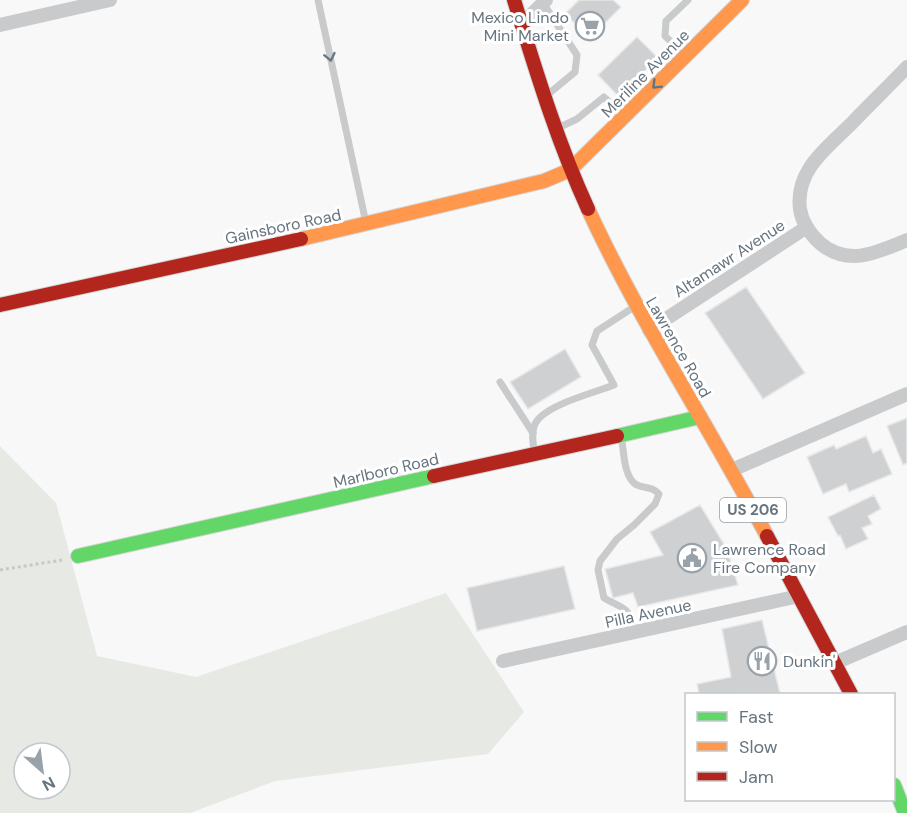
<svg xmlns="http://www.w3.org/2000/svg" width="907" height="813" font-family="'DM Sans',sans-serif">
<style>
.green{fill:#e7e9e5;fill-rule:evenodd}
.building{fill:#ced0d1;stroke:#e8e8e8;stroke-width:1.5}
.lines{fill:none;stroke-linecap:round;stroke-linejoin:round}
.fast-casing{stroke:#d4d5d6;stroke-width:16}
.slow-casing{stroke:#d4d5d6;stroke-width:16}
.jam-casing{stroke:#d4d5d6;stroke-width:16}
.path{stroke:#c7c8c9;stroke-width:3;stroke-dasharray:3 3;stroke-linecap:butt}
.lane{stroke:#c9cacb;stroke-width:7}
.street{stroke:#c9cacb;stroke-width:14}
.fast{stroke:#63d668;stroke-width:14}
.slow{stroke:#ff974d;stroke-width:14}
.jam{stroke:#b3261e;stroke-width:14}
.oneway{stroke:#6b7883}
.oneway2{stroke:#66747f}
.labels{text-anchor:middle;stroke-width:6;stroke-linejoin:round;paint-order:stroke}
.shield{fill:#fff;stroke:#949ea5;stroke-width:1.5}
.shield-label{font-size:15px;font-weight:bold;fill:#66747f}
.poi-label{font-size:16px;fill:#66747f;stroke:#fff;text-anchor:start}
.street-label{font-size:16px;fill:#66747f;stroke:#fff}
</style>
<rect width="100%" height="100%" fill="#f8f8f8"/>
<path class="green" d="M0,446L56,503L97,656L196,677L446,593L524,712L488,754L275,781L190,813H0ZM24,753H60V789H24Z"/>
<g class="building">
<polygon points="579,0 613,0 621,7 590,38 565,14"/>
<polygon points="637,37 658,58 619,97 598,75"/>
<polygon points="746,287 805,373 763,399 705,313"/>
<polygon points="565,349 581,377 528,409 510,382"/>
<polygon points="907,418 907,463 903,465 887,426"/>
<polygon points="866,436 873,453 881,449 892,474 849,492 846,484 823,494 807,457 834,445 836,449"/>
<polygon points="874,495 881,509 868,516 872,524 862,528 868,539 846,549 840,535 838,536 828,517"/>
<polygon points="700,505 727,549 738,585 638,607 633,593 613,598 605,569 663,555 650,532"/>
<polygon points="564,566 575,609 477,631 467,588"/>
<polygon points="762,620 780,693 699,694 697,684 731,677 722,629"/>
</g>
<g class="lines">
<g class="fast-casing">
<g id="fast">
<polyline points="617,436 700,417"/>
<polyline points="78,556 434,476"/>
<polyline points="894,785 905,813"/>
</g>
</g>
<g class="slow-casing">
<g id="slow">
<path d="M588,209C640,322 709,426 767,536"/>
<polyline points="301,239 544,181 570,170 742,0"/>
</g>
</g>
<g class="jam-casing">
<g id="jam">
<path d="M514,0C536,71 557,141 588,209"/>
<polyline points="0,305 301,239"/>
<polyline points="434,476 617,436"/>
<polyline points="767,536 851,694"/>
</g>
</g>
<polyline class="path" points="0,570 62,560"/>
<g class="lane">
<polyline points="318,0 366,223"/>
<polyline points="543,3 577,55 575,72 546,96"/>
<polyline points="684,54 665,36 666,21 688,0"/>
<polyline points="558,128 577,119 604,97 623,115"/>
<polyline points="500,382 533,433"/>
<path d="M621,435C624,449 623,478 637,485C646,489 652,486 659,494L655,504L634,525L617,539L600,561L598,570L604,598C627,611 628,605 635,633"/>
<path d="M534,451C533,442 531,432 535,424C544,405 594,393 614,385L592,345L597,331L634,307"/>
</g>
<g class="street">
<polyline points="0,25 110,0"/>
<polyline points="521,25 546,0"/>
<path d="M907,67C889,86 870,104 852,123C827,148 795,170 800,209C802,223 811,235 821,244C849,267 878,252 907,240"/>
<polyline points="649,330 807,227"/>
<polyline points="732,470 907,394"/>
<polyline points="503,661 799,596"/>
<polyline points="835,663 907,632"/>
</g>
<use href="#fast" class="fast"/>
<use href="#slow" class="slow"/>
<use href="#jam" class="jam"/>
</g>
<defs><path id="oneway-chevron" d="M-2-3.5L2.5 0L-2 3.5" fill="none" stroke-width="1.6" stroke-linecap="round" stroke-linejoin="round" transform="scale(1.5)"/></defs>
<use class="oneway" href="#oneway-chevron" transform="translate(330 57) rotate(78)"/>
<use class="oneway2" href="#oneway-chevron" transform="translate(656 85) rotate(135)"/>
<defs>
<g id="supermarket-ring" transform="scale(1.5)"><circle r="9.5" fill="#fff" stroke="#99a2a9" stroke-width="1.5"/><path d="M-6-5.5h2.5l.6 2H6L4.5 2H-2.5L-4.4-4H-6ZM-1.5 3.2a1.3 1.3 0 1 0 .1 0ZM3 3.2a1.3 1.3 0 1 0 .1 0Z" fill="#99a2a9"/></g>
<g id="civic-ring" transform="scale(1.5)"><circle r="9.5" fill="#fff" stroke="#99a2a9" stroke-width="1.5"/><path d="M-.6-6.5H3V-4.5H.6V-3L4-1V1h2V6H-6V1h2V-1L-.6-3ZM-1.2 2.5V6h2.4V2.5Z" fill="#99a2a9"/></g>
<g id="restaurant-ring" transform="scale(1.5)"><circle r="9.5" fill="#fff" stroke="#99a2a9" stroke-width="1.5"/><path d="M-5-6h1v4h1v-4h1v4h1v-4h1v5L-1.5 .5V6h-2V.5L-5-1ZM5-6V6H3V1.5H1.5Q1.5-4 5-6Z" fill="#99a2a9"/></g>
</defs>
<g fill-rule="evenodd">
<use href="#supermarket-ring" x="590" y="26"/>
<use href="#civic-ring" x="692" y="558"/>
<use href="#restaurant-ring" x="762" y="661"/>
</g>
<g class="labels">
<rect class="shield" x="720" y="498" width="66" height="24" rx="4.5"/>
<g class="shield-label">
<text x="753" y="515">US 206</text>
</g>
<g class="poi-label">
<text x="569" y="23" text-anchor="end">Mexico Lindo<tspan x="569" dy="18">Mini Market</tspan></text>
<text x="713" y="555">Lawrence Road<tspan x="713" dy="18">Fire Company</tspan></text>
<text x="783" y="667">Dunkin'</text>
</g>
<g class="street-label">
<text transform="translate(645 73) rotate(-45)" y="6">Meriline Avenue</text>
<text transform="translate(283 226) rotate(-12)" y="6">Gainsboro Road</text>
<text transform="translate(729 258) rotate(-33)" y="6">Altamawr Avenue</text>
<text transform="translate(679 347) rotate(60)" y="6">Lawrence Road</text>
<text transform="translate(386 470) rotate(-13)" y="6">Marlboro Road</text>
<text transform="translate(648 613) rotate(-12)" y="6">Pilla Avenue</text>
</g>
</g>
<rect x="685" y="693" width="210" height="108" fill="#ffffff" stroke="#c2c7cc" stroke-width="1.5"/>
<rect x="697" y="712" width="30" height="9" fill="#63d668" stroke="#c2c7cc" stroke-width="1.5"/>
<text x="739" y="723" font-size="18" fill="#66747f">Fast</text>
<rect x="697" y="742" width="30" height="9" fill="#ff974d" stroke="#c2c7cc" stroke-width="1.5"/>
<text x="739" y="753" font-size="18" fill="#66747f">Slow</text>
<rect x="697" y="772" width="30" height="9" fill="#b3261e" stroke="#c2c7cc" stroke-width="1.5"/>
<text x="739" y="783" font-size="18" fill="#66747f">Jam</text>
<g transform="translate(42 771) rotate(152)"><circle r="28" fill="#ffffff" stroke="#c2c7cc" stroke-width="1.5"/>
<path d="M0-4.5L10 22L0 15L-10 22Z" fill="#99a2a9"/>
<text y="-9" font-size="16" font-weight="bold" text-anchor="middle" fill="#66747f">N</text>
</g>
</svg>
